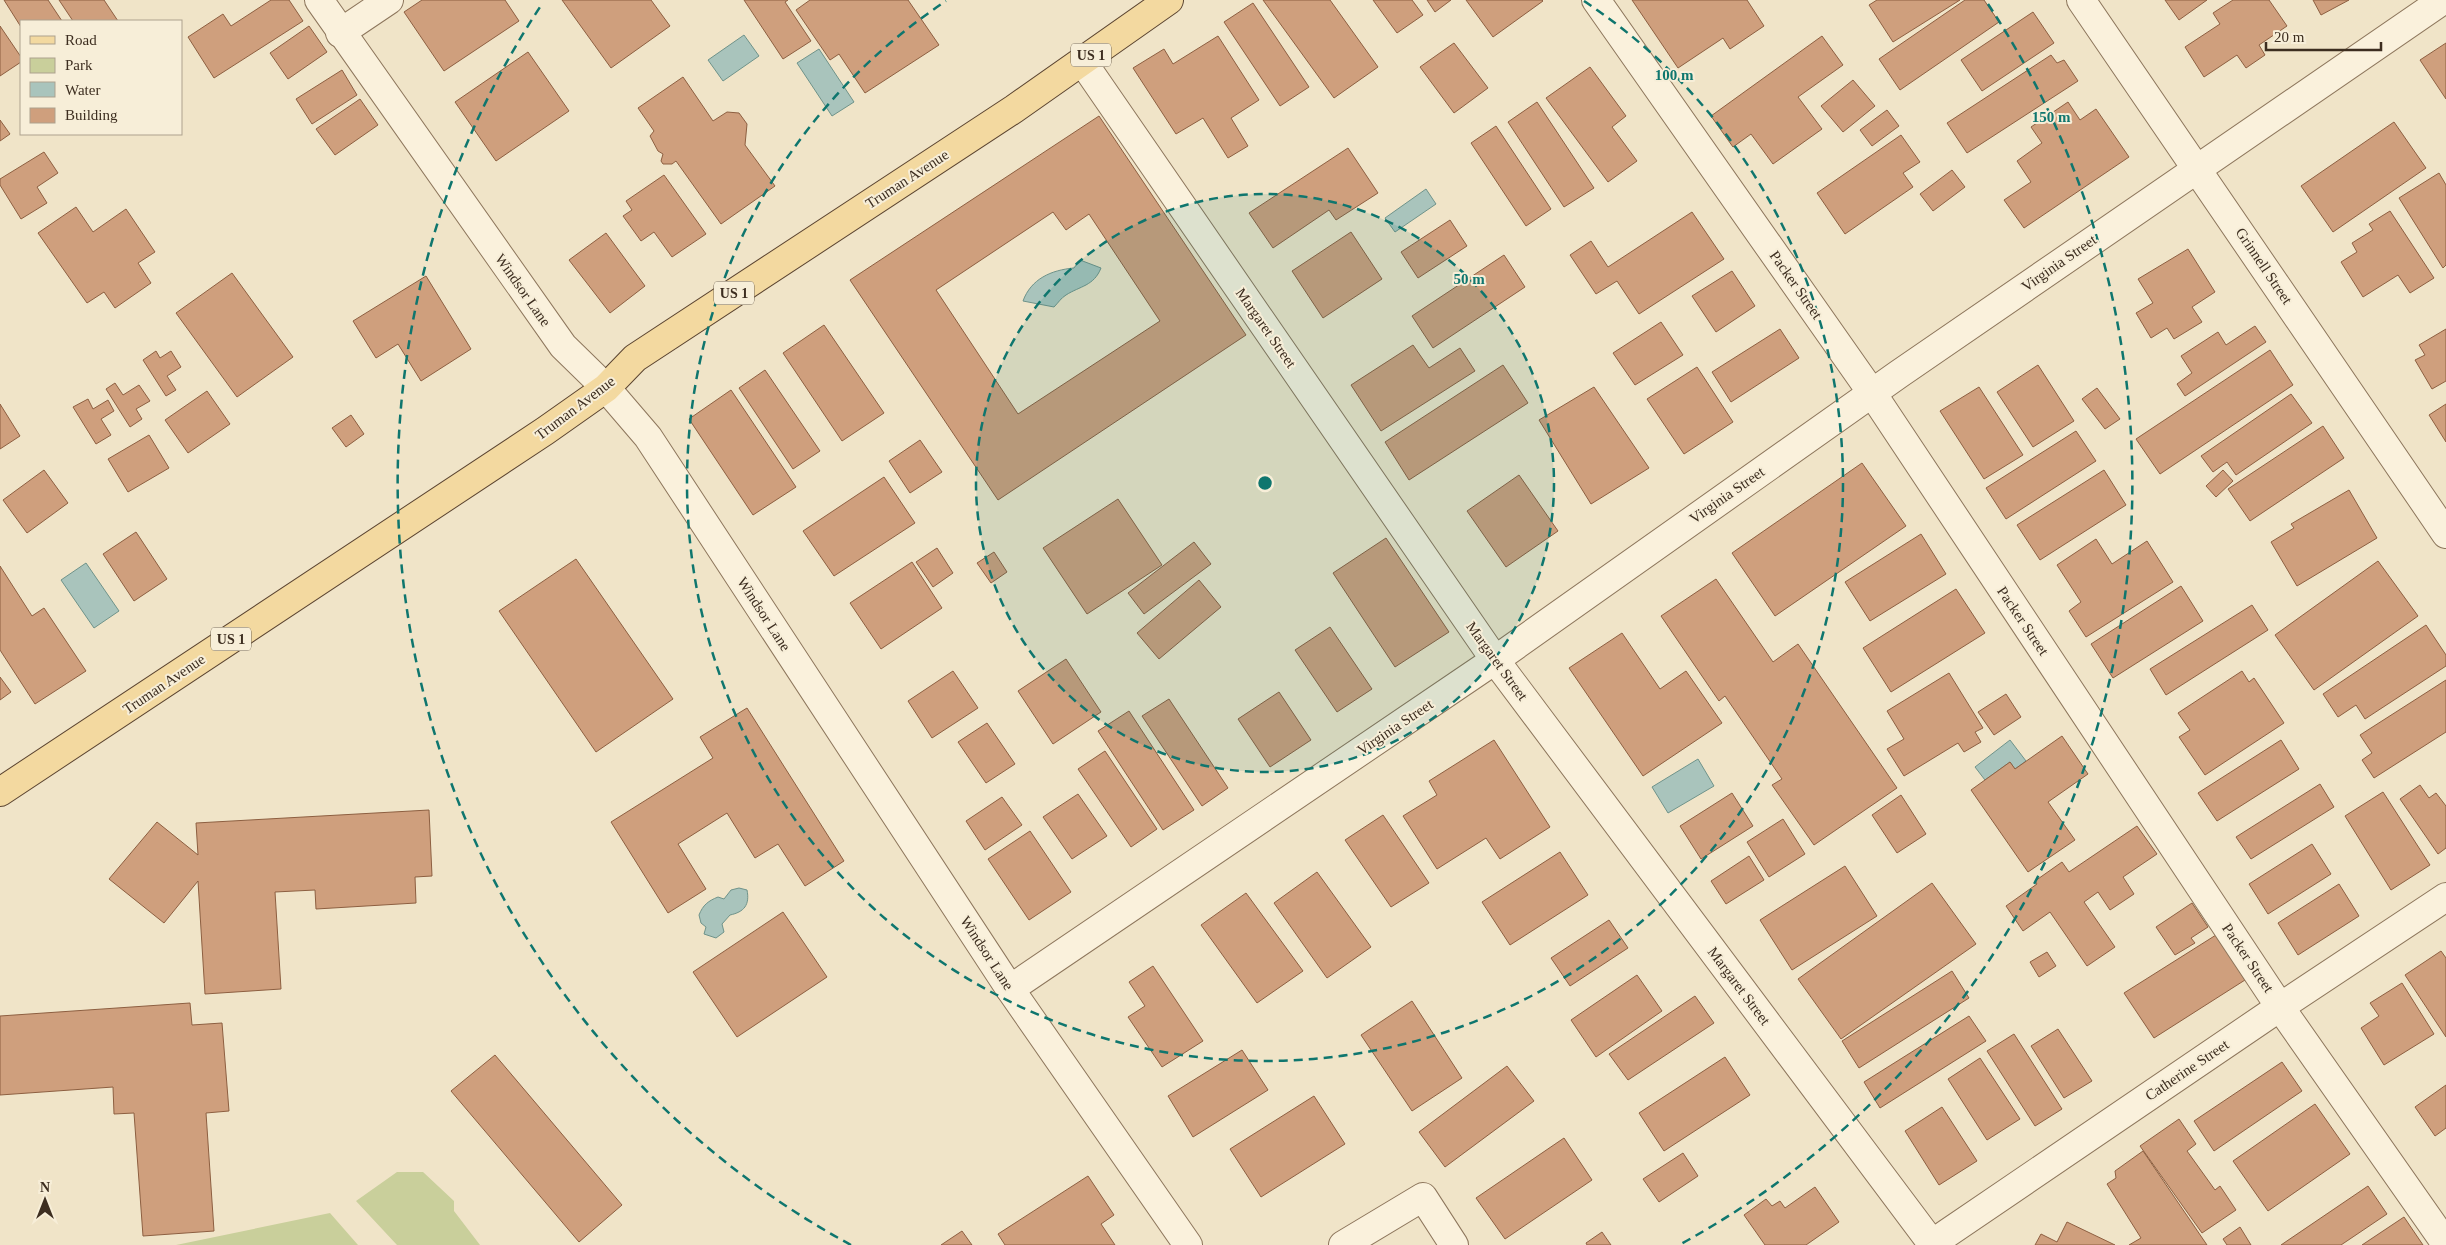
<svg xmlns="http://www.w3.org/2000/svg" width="2446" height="1245" font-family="Georgia,serif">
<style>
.green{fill:#c9cf9b}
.water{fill:#a9c4bc;stroke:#6f938a}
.building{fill:#cf9f7d;stroke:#8d5f41;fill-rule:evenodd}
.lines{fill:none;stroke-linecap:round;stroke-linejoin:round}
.minor-casing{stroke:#8d765c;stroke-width:30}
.tertiary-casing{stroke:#8d765c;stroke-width:30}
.primary-casing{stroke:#5b4430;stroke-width:30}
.minor{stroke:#faf1dc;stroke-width:28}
.tertiary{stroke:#faf1dc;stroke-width:28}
.primary{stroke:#f3d9a0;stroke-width:28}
.ring{fill:none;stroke:#0f766e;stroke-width:2.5;stroke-dasharray:9 6}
.labels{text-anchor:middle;stroke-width:4;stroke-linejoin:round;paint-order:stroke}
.shield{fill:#f7eed8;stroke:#756857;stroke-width:1}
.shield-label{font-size:14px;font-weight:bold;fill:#3d2e20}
.street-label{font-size:15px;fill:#3d2e20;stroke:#f7eed8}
.centre{fill:#0f766e;stroke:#f7eed8;stroke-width:2.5}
.ring-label{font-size:15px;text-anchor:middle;font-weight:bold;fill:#0f766e;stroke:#f7eed8;stroke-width:4;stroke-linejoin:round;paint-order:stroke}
</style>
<rect width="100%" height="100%" fill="#f0e4c8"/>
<g class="green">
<polygon points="397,1172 423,1172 454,1201 454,1211 480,1245 397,1245 356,1201"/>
<polygon points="330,1213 358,1245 175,1245 176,1245"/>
</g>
<g class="water">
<polygon points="744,35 759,56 723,81 708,60"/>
<polygon points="819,49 854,102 832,116 797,63"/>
<polygon points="1426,189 1436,204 1395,232 1385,218"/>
<path d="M1080,260L1101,268C1094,286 1080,286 1066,295C1061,298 1058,303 1054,307L1023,301C1031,279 1051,270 1074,268Z"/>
<polygon points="86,563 119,611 94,628 61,580"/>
<polygon points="2010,740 2026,761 2015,769 2010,762 1985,780 1975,767"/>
<polygon points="1698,759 1714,786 1668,813 1652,787"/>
<path d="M739,888L747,890C750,905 744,912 730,915L722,924L724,932L716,938L704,934L706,927L701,923L699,915C703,905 708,901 718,897L724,899L731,890Z"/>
</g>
<g class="building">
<polygon points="4,0 48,0 62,21 21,21 21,27"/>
<polygon points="59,0 104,0 118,21 73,21"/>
<polygon points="271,0 289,0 303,21 214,78 188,37 223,14 231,26"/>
<polygon points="422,0 505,0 519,21 444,71 404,12"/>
<polygon points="562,0 651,0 670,26 611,68"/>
<polygon points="744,0 788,0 785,2 811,41 783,59"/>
<polygon points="810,0 908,0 939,45 865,93 839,54 830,60 796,10"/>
<polygon points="1263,0 1330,0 1378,67 1334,98"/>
<polygon points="1373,0 1412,0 1423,15 1397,33"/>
<polygon points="1427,0 1451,0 1435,12"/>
<polygon points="1466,0 1542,0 1543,1 1493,37"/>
<polygon points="1632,0 1747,0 1764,26 1730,49 1723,38 1678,68"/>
<polygon points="1877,0 1960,0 1893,42 1869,5"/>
<polygon points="1965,0 1984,0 1999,22 1900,90 1879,59"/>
<polygon points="2165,0 2207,0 2179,20"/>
<polygon points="2233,0 2269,0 2287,26 2259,45 2265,55 2246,68 2237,55 2204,77 2185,47 2220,24 2213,13"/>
<polygon points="2313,0 2349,0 2321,15"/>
<polygon points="1253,3 1309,87 1280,106 1224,22"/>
<polygon points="2033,12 2054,43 1982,91 1961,60"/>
<polygon points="0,26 21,57 21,62 0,76"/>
<polygon points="309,26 327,52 288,79 270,53"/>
<polygon points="1218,36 1259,100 1231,118 1248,146 1228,158 1203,118 1176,134 1133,68 1164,49 1173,64"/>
<polygon points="1822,36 1843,65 1798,97 1822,129 1773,164 1751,134 1733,147 1711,116"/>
<polygon points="1454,43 1488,88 1454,113 1420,67"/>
<polygon points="2446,43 2446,99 2420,60"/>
<polygon points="528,52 569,111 496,161 455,102"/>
<polygon points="2051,55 2057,63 2064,60 2078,81 1967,153 1947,123"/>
<polygon points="1590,67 1626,116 1612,127 1637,161 1608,182 1546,98"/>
<polygon points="342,70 357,95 312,124 296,99"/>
<polygon points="683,77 713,121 727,112 739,113 747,124 745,145 775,186 721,224 676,161 672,164 663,164 661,161 663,154 658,151 650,136 654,131 638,108"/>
<polygon points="1853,80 1875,106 1843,132 1821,106"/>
<polygon points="360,99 378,125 335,155 316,129"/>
<polygon points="1537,102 1594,188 1564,207 1508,122"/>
<polygon points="2068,102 2080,120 2096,109 2129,157 2024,228 2004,200 2031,182 2017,161 2042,143 2031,127"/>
<polygon points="1887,110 1899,126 1872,146 1860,130"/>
<path d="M1099,116L1246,335L998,500L850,280ZM1053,212L1066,230L1089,214L1160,321L1018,414L936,290Z"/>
<polygon points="0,120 10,134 0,141"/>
<polygon points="2394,122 2426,168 2333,232 2301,186"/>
<polygon points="1496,126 1551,209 1526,226 1471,143"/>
<polygon points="1901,135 1920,162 1903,173 1913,187 1845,234 1817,193"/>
<polygon points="1348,148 1378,193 1336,220 1329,210 1273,248 1249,213"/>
<polygon points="44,152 58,173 37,187 47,203 21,219 0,185 0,179"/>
<polygon points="1952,170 1965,187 1933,211 1920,194"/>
<polygon points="2439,173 2446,185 2446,265 2443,268 2399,198"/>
<polygon points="664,175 706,234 672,257 654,232 641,241 623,216 632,210 626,201"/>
<polygon points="76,207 93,232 126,209 155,252 138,263 151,283 115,308 104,292 87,303 38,233"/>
<polygon points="2390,211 2434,278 2410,293 2398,275 2363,297 2341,262 2357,252 2352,243 2373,230 2369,224"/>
<polygon points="1692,212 1724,259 1639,314 1617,281 1596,294 1570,255 1591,241 1608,267"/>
<polygon points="1450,220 1467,246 1418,278 1401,252"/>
<polygon points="1351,232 1382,279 1323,318 1292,271"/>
<polygon points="606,233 645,286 610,313 569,260"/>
<polygon points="2188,249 2215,292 2192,307 2202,322 2174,339 2167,328 2151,338 2136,313 2153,303 2138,279"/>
<polygon points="1504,255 1525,287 1433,348 1412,316"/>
<polygon points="1732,271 1755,306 1716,332 1692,296"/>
<polygon points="232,273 293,357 237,397 176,313"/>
<polygon points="426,276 471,349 421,381 398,344 376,358 353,321"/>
<polygon points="1661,322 1683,355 1635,385 1613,353"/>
<polygon points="824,325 884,413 842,441 783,353"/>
<polygon points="2255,326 2266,342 2185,396 2177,384 2192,373 2181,356 2218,332 2226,345"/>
<polygon points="1780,329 1799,358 1731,402 1712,372"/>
<polygon points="2446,329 2446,381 2432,389 2415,360 2425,355 2419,345"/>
<polygon points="1413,345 1429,368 1460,348 1475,371 1381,431 1351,385"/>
<polygon points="2270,350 2293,385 2160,474 2136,439"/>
<polygon points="156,351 160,358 171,351 181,367 167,376 176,390 166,396 143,360"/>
<polygon points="1503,365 1528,403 1409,480 1385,442"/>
<polygon points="2038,365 2074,421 2033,447 1997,392"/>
<polygon points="1697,367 1733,422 1684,454 1647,399"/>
<polygon points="765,370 820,451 793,469 739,388"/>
<polygon points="115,383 123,395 139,385 150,401 136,409 142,419 130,427 106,389"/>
<polygon points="1594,387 1649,468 1591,504 1539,420"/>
<polygon points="1979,387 2023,455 1984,479 1940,411"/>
<polygon points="2097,388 2120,419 2105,429 2082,399"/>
<polygon points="731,390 796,487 753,515 689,419"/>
<polygon points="207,391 230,424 188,453 165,420"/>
<polygon points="2291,394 2312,423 2236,475 2227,462 2213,472 2201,456"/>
<polygon points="88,399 93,409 108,400 114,411 101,419 111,435 96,444 73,407"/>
<polygon points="0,404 20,436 0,449"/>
<polygon points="2446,404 2446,442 2429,415"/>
<polygon points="351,415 364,434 346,447 332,428"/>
<polygon points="2323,426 2344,458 2250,521 2228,489"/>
<polygon points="2076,431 2096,461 2006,519 1986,488"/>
<polygon points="149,435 169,468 128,492 108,459"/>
<polygon points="920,440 942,472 910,493 889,461"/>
<polygon points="1862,463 1906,526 1775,616 1732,553"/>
<polygon points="44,470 68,503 27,533 3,500"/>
<polygon points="2104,470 2126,505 2040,560 2017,525"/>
<polygon points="2223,470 2233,481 2216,497 2206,486"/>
<polygon points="1519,475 1558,531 1506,567 1467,511"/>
<polygon points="884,477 915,523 834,576 803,531"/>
<polygon points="2349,490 2377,538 2297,586 2271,542 2294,528 2291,524"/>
<polygon points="1118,499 1162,565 1087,614 1043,548"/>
<polygon points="136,532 167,579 134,601 103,554"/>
<polygon points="1921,534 1946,574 1870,621 1845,582"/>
<polygon points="1386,538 1449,632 1395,667 1333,573"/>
<polygon points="2096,539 2112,564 2147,541 2173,582 2086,637 2069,611 2081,602 2057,565"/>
<polygon points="1194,542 1211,564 1144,614 1128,593"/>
<polygon points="937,548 953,573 933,587 916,562"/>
<polygon points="994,552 1007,572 991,583 977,563"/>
<polygon points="576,559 673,699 596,752 499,611"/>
<polygon points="2378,561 2418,616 2314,690 2275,635"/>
<polygon points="912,562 942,608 881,649 850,603"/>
<polygon points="0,566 32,616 44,608 86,671 35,704 0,650"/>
<polygon points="1716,579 1773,662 1798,644 1897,788 1814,845 1772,785 1782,779 1725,696 1719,701 1661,616"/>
<polygon points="1199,580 1221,607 1159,659 1137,633"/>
<polygon points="2181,586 2203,621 2113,678 2091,644"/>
<polygon points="1956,589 1985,633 1891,692 1863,648"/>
<polygon points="2252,605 2268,630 2166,695 2150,669"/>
<polygon points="2426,625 2446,655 2446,666 2365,719 2356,705 2338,717 2323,694"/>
<polygon points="1330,627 1372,689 1337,712 1295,650"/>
<polygon points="1622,633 1660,689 1686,671 1722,723 1643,776 1569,668"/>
<polygon points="1066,659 1101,712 1053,744 1018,691"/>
<polygon points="953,671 978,708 932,738 908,701"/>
<polygon points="2242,671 2249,682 2254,678 2284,723 2205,775 2179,737 2190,730 2178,713"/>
<polygon points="1949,673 1983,728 1975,732 1981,742 1964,752 1958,743 1904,776 1887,749 1904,739 1887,711"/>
<polygon points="0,677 11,692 0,700"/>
<polygon points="2446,680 2446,732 2374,778 2362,760 2372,753 2360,735"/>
<polygon points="1279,692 1311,740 1270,767 1238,719"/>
<polygon points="2006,694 2021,717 1994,735 1978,712"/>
<polygon points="1169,699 1228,788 1202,806 1142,716"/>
<polygon points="747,708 844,861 805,886 778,844 755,858 727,813 678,844 706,889 668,913 611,822 713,758 700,737"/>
<polygon points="1129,711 1194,810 1163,830 1098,731"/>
<polygon points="987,723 1015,764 986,783 958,742"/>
<polygon points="2062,736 2088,774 2048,802 2075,840 2028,872 1971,790 2010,762 2015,769"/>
<polygon points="1494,740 1550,827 1500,859 1486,838 1437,869 1403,816 1437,795 1429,781"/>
<polygon points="2281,740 2299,769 2217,821 2198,793"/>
<polygon points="1105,751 1157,829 1131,847 1078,769"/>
<polygon points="2320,784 2334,807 2251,859 2236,837"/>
<polygon points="2420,785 2429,798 2436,793 2446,806 2446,848 2438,854 2400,799"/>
<polygon points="2383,792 2430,865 2391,890 2345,816"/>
<polygon points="1732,793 1753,826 1701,859 1680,826"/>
<polygon points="1078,794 1107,836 1072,859 1043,817"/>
<polygon points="1901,795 1926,834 1897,853 1872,815"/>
<polygon points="1002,797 1022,825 985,850 966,821"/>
<polygon points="429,810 432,876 415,877 416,903 316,909 315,890 275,892 281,989 205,994 198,881 164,923 109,879 157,822 198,855 196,823"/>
<polygon points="1383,815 1429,883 1391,907 1345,840"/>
<polygon points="1783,819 1805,854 1769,877 1747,842"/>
<polygon points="2137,826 2157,854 2123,877 2134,894 2110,910 2098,892 2084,902 2115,947 2087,966 2050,912 2023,931 2006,906 2037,884 2035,881 2062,862 2069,872"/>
<polygon points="1030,831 1071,892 1029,920 988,859"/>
<polygon points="2312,844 2331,874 2268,914 2249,884"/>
<polygon points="1560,852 1588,895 1510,945 1482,902"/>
<polygon points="1749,856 1764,880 1726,904 1711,881"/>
<polygon points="1845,866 1877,916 1792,970 1760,920"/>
<polygon points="1317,872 1371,947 1327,978 1274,903"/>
<polygon points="1932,883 1976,944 1841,1039 1798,979"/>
<polygon points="2339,884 2359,916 2298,955 2278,923"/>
<polygon points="1246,893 1303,971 1257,1003 1201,925"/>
<polygon points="2192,903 2208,927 2191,938 2195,943 2175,955 2156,927"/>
<polygon points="783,912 827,977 737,1037 693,972"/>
<polygon points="1609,920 1628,948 1570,986 1551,958"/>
<polygon points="2216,935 2245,980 2154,1038 2124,993"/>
<polygon points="2441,951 2446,958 2446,1037 2405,975"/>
<polygon points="2047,952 2056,966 2039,977 2030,962"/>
<polygon points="1153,966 1203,1041 1162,1067 1128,1017 1145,1006 1129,982"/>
<polygon points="1952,971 1969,998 1859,1068 1842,1041"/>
<polygon points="1637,975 1662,1011 1596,1057 1571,1020"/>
<polygon points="2402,983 2434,1034 2384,1065 2361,1028 2379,1016 2370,1003"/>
<polygon points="1695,996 1714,1023 1628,1080 1609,1054"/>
<polygon points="1412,1001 1462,1078 1412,1111 1361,1035"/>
<polygon points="190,1003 192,1025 222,1023 229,1111 206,1113 214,1231 143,1236 134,1113 114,1114 113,1087 0,1095 0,1016"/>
<polygon points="1969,1016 1986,1041 1880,1108 1864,1082"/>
<polygon points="2058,1029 2092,1081 2064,1098 2031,1046"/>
<polygon points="2014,1034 2062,1109 2035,1126 1987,1051"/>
<polygon points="1242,1050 1268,1090 1193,1137 1168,1096"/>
<polygon points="495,1055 622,1205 579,1242 451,1091"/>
<polygon points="1725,1057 1750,1095 1664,1151 1639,1113"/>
<polygon points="1980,1058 2020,1119 1987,1140 1948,1079"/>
<polygon points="2282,1062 2302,1091 2214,1151 2194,1121"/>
<polygon points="1507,1066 1534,1101 1445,1167 1419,1132"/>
<polygon points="2446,1085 2446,1128 2435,1136 2415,1107"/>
<polygon points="1314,1096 1345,1144 1261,1197 1230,1149"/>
<polygon points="2315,1104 2350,1154 2268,1211 2233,1161"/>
<polygon points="1942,1107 1977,1161 1939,1185 1905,1131"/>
<polygon points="2179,1119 2196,1144 2187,1151 2215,1190 2220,1186 2236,1210 2202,1233 2140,1146"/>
<polygon points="1564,1138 1592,1180 1505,1239 1476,1198"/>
<polygon points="2143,1151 2207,1245 2129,1245 2141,1238 2107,1184 2116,1178 2115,1171"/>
<polygon points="1683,1153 1698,1176 1659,1202 1643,1179"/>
<polygon points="1088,1176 1114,1215 1101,1224 1115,1245 1005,1245 998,1234"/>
<polygon points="2368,1186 2387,1214 2341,1245 2281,1245"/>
<polygon points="1815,1187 1839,1222 1806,1245 1765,1245 1744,1215 1766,1199 1772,1206 1780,1201 1785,1208"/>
<polygon points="2404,1217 2423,1245 2362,1245"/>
<polygon points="2067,1222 2115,1245 2035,1245 2041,1234 2057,1242"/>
<polygon points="2240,1227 2251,1245 2227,1245 2223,1239"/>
<polygon points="962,1231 972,1245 941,1245"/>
<polygon points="1602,1232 1611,1245 1587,1245 1586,1243"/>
</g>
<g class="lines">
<g class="minor-casing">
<g id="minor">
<polyline points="1596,0 1872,393 2280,1007 2446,1244"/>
<polyline points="2081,0 2446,534"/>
<polyline points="340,33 389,0"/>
<polyline points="1082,61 1495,660 1933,1245"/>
<polyline points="1010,989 1495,660 1899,374 2443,0"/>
<polyline points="1343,1245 1423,1197 1454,1245"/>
<polyline points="1930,1245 2280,1007 2446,897"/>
</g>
</g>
<g class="tertiary-casing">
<polyline id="tertiary" points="319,0 563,346 606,388 648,437 1010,989 1188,1245"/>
</g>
<g class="primary-casing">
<polyline id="primary" points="0,792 545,431 606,388 635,358 1014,109 1169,0"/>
</g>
<use href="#minor" class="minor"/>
<use href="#tertiary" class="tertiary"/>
<use href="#primary" class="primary"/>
</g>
<circle cx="1265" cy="483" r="289" fill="#0f766e" fill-opacity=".12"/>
<g class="ring">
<circle cx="1265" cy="483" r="289"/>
<path d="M1584 1A578 578 0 1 1 946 1"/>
<path d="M851 1245A867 867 0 0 1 542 4M1988 4A867 867 0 0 1 1679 1245"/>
</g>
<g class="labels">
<g class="shield">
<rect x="1071" y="43.5" width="40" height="23" rx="4"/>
<rect x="714" y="281.5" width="40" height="23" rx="4"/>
<rect x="211" y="627.5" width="40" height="23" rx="4"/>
</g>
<g class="shield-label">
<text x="1091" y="60">US 1</text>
<text x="734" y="298">US 1</text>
<text x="231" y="644">US 1</text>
</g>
<g class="street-label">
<text transform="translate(907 179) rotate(-33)" y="5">Truman Avenue</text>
<text transform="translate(2059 263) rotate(-35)" y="5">Virginia Street</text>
<text transform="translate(2264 266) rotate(56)" y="5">Grinnell Street</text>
<text transform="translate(1796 285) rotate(55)" y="5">Packer Street</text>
<text transform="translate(523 290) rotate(55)" y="5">Windsor Lane</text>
<text transform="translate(1266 328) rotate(55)" y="5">Margaret Street</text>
<text transform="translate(575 408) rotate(-37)" y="5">Truman Avenue</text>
<text transform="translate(1727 495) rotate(-35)" y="5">Virginia Street</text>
<text transform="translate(764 614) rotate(57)" y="5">Windsor Lane</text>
<text transform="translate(2023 621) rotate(56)" y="5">Packer Street</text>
<text transform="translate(1497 661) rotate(54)" y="5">Margaret Street</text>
<text transform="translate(164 684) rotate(-34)" y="5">Truman Avenue</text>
<text transform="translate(1395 727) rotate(-34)" y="5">Virginia Street</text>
<text transform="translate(987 953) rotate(57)" y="5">Windsor Lane</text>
<text transform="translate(2248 958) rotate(56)" y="5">Packer Street</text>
<text transform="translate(1739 986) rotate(53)" y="5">Margaret Street</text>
<text transform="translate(2187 1070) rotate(-34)" y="5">Catherine Street</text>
</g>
</g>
<circle cx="1265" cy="483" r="8" class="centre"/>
<g class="ring-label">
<text x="1674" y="80">100 m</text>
<text x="2051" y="122">150 m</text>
<text x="1469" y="284">50 m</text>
</g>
<rect x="20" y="20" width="162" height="115" fill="#f7eed8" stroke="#ada18e"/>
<rect x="30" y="36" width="25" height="8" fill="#f3d9a0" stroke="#ada18e"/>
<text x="65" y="45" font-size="15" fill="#3d2e20">Road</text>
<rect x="30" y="58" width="25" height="15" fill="#c9cf9b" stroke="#ada18e"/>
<text x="65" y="70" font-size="15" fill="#3d2e20">Park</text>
<rect x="30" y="82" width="25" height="15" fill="#a9c4bc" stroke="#ada18e"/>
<text x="65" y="95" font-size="15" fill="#3d2e20">Water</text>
<rect x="30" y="108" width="25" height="15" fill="#cf9f7d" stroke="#ada18e"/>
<text x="65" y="120" font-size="15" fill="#3d2e20">Building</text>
<g transform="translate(45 1200)" stroke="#f7eed8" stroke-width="4" paint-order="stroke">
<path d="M0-4L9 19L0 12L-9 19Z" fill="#3d2e20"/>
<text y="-8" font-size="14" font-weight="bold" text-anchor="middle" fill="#3d2e20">N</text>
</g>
<path d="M2266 42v8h115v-8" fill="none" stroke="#3d2e20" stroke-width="2.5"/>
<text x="2274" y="42" font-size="15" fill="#3d2e20" stroke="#f7eed8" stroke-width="4" paint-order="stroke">20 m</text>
</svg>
